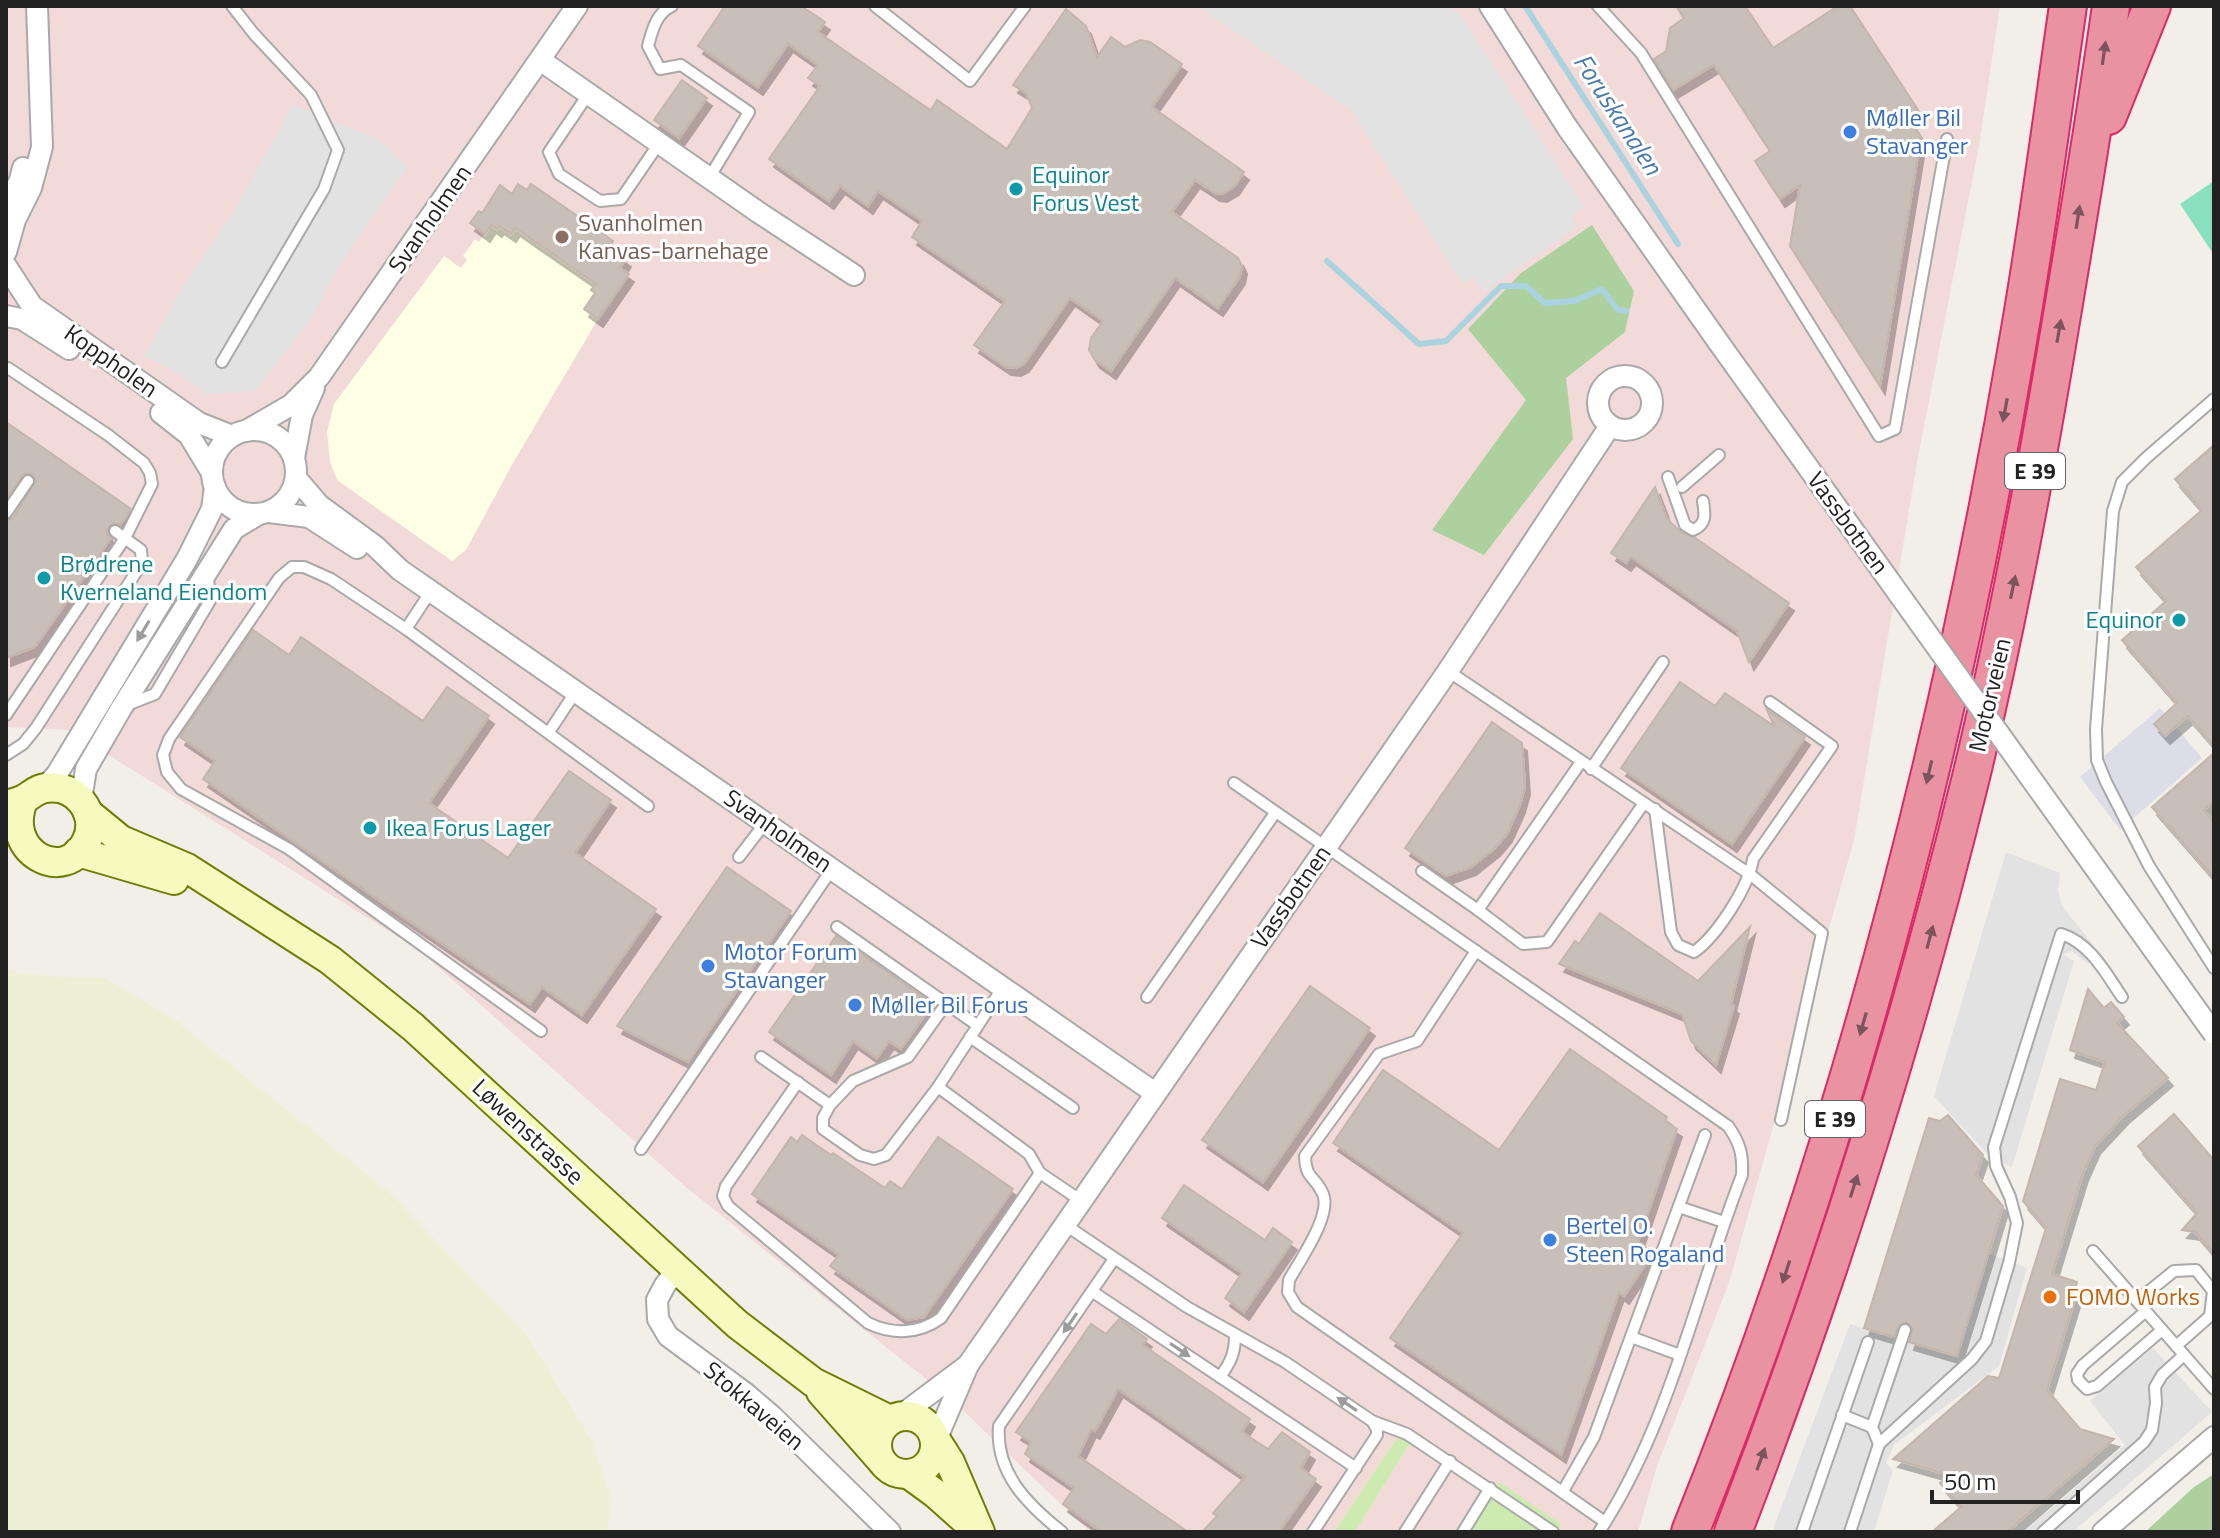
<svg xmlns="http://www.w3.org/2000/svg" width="2220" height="1538" font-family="'Titillium Web',sans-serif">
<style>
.commercial{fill:#f2dad9}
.education{fill:#ffffe5}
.farmland{fill:#eef0d5}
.grass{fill:#cdebb0}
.forest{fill:#add19e}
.pitch{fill:#88e0be}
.parking{fill:#e2e2e2}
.plaza{fill:#dddde8}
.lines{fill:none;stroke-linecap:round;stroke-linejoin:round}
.stream{stroke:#aad3df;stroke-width:6}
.building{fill:#c7bfb8;stroke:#c4b6ab;stroke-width:2;filter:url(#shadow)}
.service-casing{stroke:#a9a9a9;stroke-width:14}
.minor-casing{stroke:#a9a9a9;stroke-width:24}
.secondary-casing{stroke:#707d05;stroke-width:32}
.motorway-casing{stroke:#dc2a67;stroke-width:40}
.service{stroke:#fff;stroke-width:10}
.minor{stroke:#fff;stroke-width:20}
.secondary{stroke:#f7fabf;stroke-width:28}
.motorway{stroke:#e892a2;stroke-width:36}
.minor-bridge-casing{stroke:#a9a9a9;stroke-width:24;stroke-linecap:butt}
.minor-bridge{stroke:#fff;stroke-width:20}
.oneway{fill:#7b545c}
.oneway2{fill:#9c9c9c}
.shop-dot{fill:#3f7fe0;stroke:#fff;stroke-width:3}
.culture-dot{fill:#0f9aa8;stroke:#fff;stroke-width:3}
.education-dot{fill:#8d6e63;stroke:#fff;stroke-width:3}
.food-dot{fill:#e8710a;stroke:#fff;stroke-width:3}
.labels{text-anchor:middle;stroke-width:6;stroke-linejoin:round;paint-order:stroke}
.shield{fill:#fff;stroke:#646464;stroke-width:2}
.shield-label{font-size:22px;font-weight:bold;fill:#222}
.shop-label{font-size:24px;fill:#366cbe;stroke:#fff;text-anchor:start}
.culture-label{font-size:24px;fill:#0d838f;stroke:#fff;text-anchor:start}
.street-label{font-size:24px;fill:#222;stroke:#fff}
.education-label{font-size:24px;fill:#785e54;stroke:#fff;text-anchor:start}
.food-label{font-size:24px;fill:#c56008;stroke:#fff;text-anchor:start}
.water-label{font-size:26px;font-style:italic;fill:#4a7aab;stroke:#fff}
</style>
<defs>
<filter id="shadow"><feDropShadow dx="5" dy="8" stdDeviation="0" flood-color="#0004"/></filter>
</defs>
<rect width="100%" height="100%" fill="#f2efe9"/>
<polygon class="commercial" points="6,6 2000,6 1980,140 1916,468 1854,840 1729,1283 1657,1466 1638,1532 1557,1532 1560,1523 1464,1532 1355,1532 1410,1443 1402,1431 1334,1532 1090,1532 951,1399 687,1188 419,950 69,730 6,727"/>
<polygon class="education" points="491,225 515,228 596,284 591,290 596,293 584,309 598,319 513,463 466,550 452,561 337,480 330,462 327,432 334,404 444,256 461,268 467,260 463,256 475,239 479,242"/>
<polygon class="farmland" points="6,968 18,973 62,977 105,978 174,1019 390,1193 526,1334 592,1441 612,1500 607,1532 6,1532"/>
<g class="grass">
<polygon points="1402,1431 1410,1443 1355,1532 1334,1532"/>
<polygon points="1499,1482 1561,1524 1557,1532 1464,1532"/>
</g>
<g class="forest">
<polygon points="1592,225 1634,291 1625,332 1566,378 1573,439 1484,555 1432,530 1526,400 1468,329 1521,273"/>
<polygon points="2214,1474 2214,1532 2145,1532 2194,1487"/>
</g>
<polygon class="pitch" points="2214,181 2214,255 2180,204"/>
<g class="parking">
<polygon points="1197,6 1450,6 1460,15 1585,207 1571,216 1576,228 1483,292 1473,277 1463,284 1351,110"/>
<polygon points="293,105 378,139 407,167 345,257 308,323 255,391 207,394 167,367 144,356 184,285 233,213"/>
<polygon points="2006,852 2060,873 2058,891 2062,906 2094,946 2088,964 2072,951 2062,954 2074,961 2012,1167 1989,1156 1934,1096"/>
<polygon points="1989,1254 2027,1268 1999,1366 1894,1445 1886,1463 1893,1470 1874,1532 1772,1532 1850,1324 1957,1356"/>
<polygon points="2153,1348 2212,1412 2073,1532 2024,1532 2125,1445 2090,1401"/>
</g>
<polygon class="plaza" points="2160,708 2202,758 2120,830 2080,777"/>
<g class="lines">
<g class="stream">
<polyline points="1525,6 1678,244"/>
<polyline points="1327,261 1419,344 1446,341 1501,286 1526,286 1545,303 1574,301 1602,289 1618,310 1627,311"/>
</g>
</g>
<g class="building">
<polygon points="725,6 801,6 825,22 818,32 923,105 931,110 937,100 1007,149 1032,108 1026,93 1013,85 1066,9 1086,26 1097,57 1111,37 1125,47 1140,40 1150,42 1182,64 1152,107 1244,172 1234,187 1222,194 1215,193 1195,180 1172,212 1238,258 1242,266 1240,276 1218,308 1175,278 1111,371 1095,360 1089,350 1091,338 1103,321 1070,298 1024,364 1016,368 1006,367 974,345 1005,301 912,237 922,221 878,191 868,206 840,186 829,201 769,159 820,86 808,78 818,65 788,44 758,87 698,46"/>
<polygon points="1676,6 1745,6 1773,48 1838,6 1850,6 1918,110 1908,116 1921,137 1880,386 1790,246 1800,185 1780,199 1755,161 1770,151 1714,65 1673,90 1654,59 1666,51 1670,28 1684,18"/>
<polygon points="682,80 707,98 679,138 654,120"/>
<polygon points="518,184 527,190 531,184 595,228 613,241 609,247 626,259 620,268 629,274 598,319 584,309 595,293 591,290 596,284 515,228 511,234 499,226 497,229 491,225 485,234 470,223 479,211 482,213 500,185 512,194"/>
<polygon points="6,422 131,509 120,525 113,523 108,527 107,533 111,538 35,647 6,658 6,521 13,518 36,481 32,474 24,474 6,499"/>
<polygon points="2214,445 2214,746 2188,716 2165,736 2154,724 2177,703 2122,640 2166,601 2136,567 2202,510 2175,479"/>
<polygon points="1655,487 1667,519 1681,532 1695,538 1789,603 1749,662 1737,631 1631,557 1626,563 1611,553"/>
<polygon points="253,630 289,655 301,637 423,721 447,687 489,716 429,803 508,858 569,771 611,800 575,853 656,909 582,1015 542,987 530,1004 203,779 215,761 180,737"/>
<polygon points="1680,682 1715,706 1725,693 1774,726 1767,710 1805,737 1732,844 1621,768"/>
<polygon points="1492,722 1522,743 1525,787 1520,805 1507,834 1495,848 1471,867 1446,876 1405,848"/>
<polygon points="2214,753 2214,801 2204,810 2214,822 2214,878 2152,807"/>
<polygon points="727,867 791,911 688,1062 617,1026"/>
<polygon points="1600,913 1698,981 1750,927 1731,1004 1734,1006 1716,1065 1691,1041 1682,1014 1559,964 1575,941 1579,944"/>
<polygon points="836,936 933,1004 901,1049 889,1041 877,1058 853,1041 831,1075 769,1032"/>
<polygon points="1310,986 1370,1028 1263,1182 1202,1140"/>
<polygon points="2088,989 2104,1008 2111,1002 2124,1017 2117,1023 2168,1078 2124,1115 2095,1146 2083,1173 2052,1274 2077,1282 2073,1296 2076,1296 2047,1390 2080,1429 2114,1439 2007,1532 1932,1532 1961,1507 1940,1483 1949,1475 1893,1459 1988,1376 1999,1378 2046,1228 2023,1201 2060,1079 2096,1090 2105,1062 2070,1050"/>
<polygon points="1570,1049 1667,1117 1665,1121 1677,1129 1638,1242 1653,1253 1624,1296 1619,1292 1561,1455 1390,1338 1463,1233 1333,1143 1383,1070 1499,1150"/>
<polygon points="2174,1114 2214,1160 2214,1254 2195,1232 2182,1230 2197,1213 2138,1146"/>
<polygon points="1948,1115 1983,1155 1976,1175 2003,1206 1957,1356 1909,1342 1913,1329 1907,1322 1899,1325 1894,1337 1864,1328 1929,1118 1940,1121"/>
<polygon points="802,1135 831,1155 833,1153 885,1188 890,1181 902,1189 938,1137 1013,1189 924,1317 907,1320 830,1266 839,1255 752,1194 791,1137 797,1142"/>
<polygon points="1184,1185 1265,1240 1273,1228 1292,1242 1244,1312 1225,1298 1242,1273 1162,1218"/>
<polygon points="1119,1319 1147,1339 1143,1345 1250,1419 1242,1432 1268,1449 1282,1432 1310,1452 1301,1468 1316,1479 1279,1532 1202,1532 1217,1516 1213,1513 1245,1477 1118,1389 1095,1431 1091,1429 1078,1456 1188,1532 1102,1532 1063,1504 1074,1488 1025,1454 1031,1442 1016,1432 1091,1324 1106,1334"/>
</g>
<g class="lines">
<g class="service-casing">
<g id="service">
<path d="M672,6C656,13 652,31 648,46L660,69L681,65L749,112L709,178"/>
<polyline points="875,6 970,81 1025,6"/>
<polyline points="1598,6 1641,53 1879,436 1895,429 1947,139"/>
<polyline points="589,93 549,152 559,174 600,201 621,199 660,142"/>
<polyline points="222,362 324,189 338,150 311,95 254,34 232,6"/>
<polyline points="2214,399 2146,458 2122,482 2113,511 2096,729 2097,760 2106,782 2149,866 2214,968"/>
<path d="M1668,477L1685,525L1693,530C1707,524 1705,514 1703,501"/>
<polyline points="1682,487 1719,455"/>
<polyline points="6,513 28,481"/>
<polyline points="406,629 431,591"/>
<polyline points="1448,671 1751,875 1822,933 1781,1120"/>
<polyline points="127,705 155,694 211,599 207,575"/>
<polyline points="6,715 125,538 152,484 150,473 144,463 108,435 8,368"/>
<polyline points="549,732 576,691"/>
<polyline points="6,755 23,744 36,728 142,563 141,550 115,531"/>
<polyline points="1581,762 1478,910 1523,944 1547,942 1644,803"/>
<polyline points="1591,769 1663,662"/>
<path d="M1234,783L1728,1126C1740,1143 1743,1154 1742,1175C1696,1293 1670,1425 1599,1532"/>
<path d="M1655,809L1671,932L1678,945L1694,952C1717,936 1749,886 1753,859L1832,746L1770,702"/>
<polyline points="739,857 765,823"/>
<polyline points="1422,871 1478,910"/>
<polyline points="837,927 977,1025"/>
<path d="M1476,951L1417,1041L1379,1054L1305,1156C1306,1181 1315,1175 1323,1194C1332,1215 1300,1260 1289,1280L1288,1292L1297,1307L1605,1522"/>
<polyline points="1147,997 1275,813"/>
<polyline points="946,1004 908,1057 853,1081 830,1105 823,1118 823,1129 860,1155 874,1159 886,1155 938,1087 1003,987"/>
<polyline points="541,1031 289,849 181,789 167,772 163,755 169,739 279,578 292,567 304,567 331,579 406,629 648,806"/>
<polyline points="970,1037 1073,1108"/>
<polyline points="761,1057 830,1105"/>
<path d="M798,1082L726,1186L723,1196L728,1206L868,1323C892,1335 919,1334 941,1318L1040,1173"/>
<polyline points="938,1087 1029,1154 1040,1173 1080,1200"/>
<polyline points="641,1149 832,869"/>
<polyline points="1679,1207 1724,1222"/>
<polyline points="1064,1224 1187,1307 1285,1362 1372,1421 1377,1429 1377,1435 1313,1532"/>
<polyline points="2093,1251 2214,1389"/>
<polyline points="1093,1292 1356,1468"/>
<polyline points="2137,1301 2174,1271 2196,1270 2213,1291 2210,1316 2176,1346"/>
<polyline points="2146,1311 2083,1365 2077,1374 2078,1380 2087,1389 2097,1386 2162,1330"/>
<polyline points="1631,1337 1680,1355"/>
<path d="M1220,1377C1231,1362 1235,1353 1235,1335"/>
<polyline points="1842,1415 1872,1427"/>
<polyline points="1372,1421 1407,1434 1553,1532"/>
<polyline points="1879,1444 1872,1427 1905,1330"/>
<polyline points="1563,1491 1594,1437 1705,1135"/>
<path d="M1062,1532C1028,1505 995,1473 999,1426L1114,1259"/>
<polyline points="1405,1532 1450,1461"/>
<polyline points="1463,1532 1490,1488"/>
<polyline points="1802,1532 1868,1342"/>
<path d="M1850,1532L1879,1444L1972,1359L1986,1341L2009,1263L2017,1223L2010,1197L1996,1166L1994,1147L2061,934C2090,943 2105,972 2122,997"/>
<polyline points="2043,1532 2144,1442 2152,1430 2156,1403 2155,1387 2162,1375 2184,1355"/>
</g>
</g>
<g class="minor-casing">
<g id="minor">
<polyline points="1490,6 1567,127 1719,343"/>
<polyline points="540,60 758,212 854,275"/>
<polyline points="6,202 19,183 23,168"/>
<polyline points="6,252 15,220 31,188 42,147 37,6"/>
<polyline points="6,266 32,306 199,423 232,436"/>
<polyline points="6,316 22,319 69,349"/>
<circle cx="1625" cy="403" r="27"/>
<polyline points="161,413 189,435 212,473"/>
<circle cx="254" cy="472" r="42"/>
<polyline points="246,431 291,405 319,377 577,6"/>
<polyline points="294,458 302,415 314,388"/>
<polyline points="296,478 319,505 375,546 400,570 1155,1093"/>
<polyline points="269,512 309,517 357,548"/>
<polyline points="44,788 57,774 187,559 212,509 215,487"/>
<polyline points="81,800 86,769 122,707 234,529 259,514"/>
<polyline points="677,1270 665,1285 657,1300 658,1319 668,1336 745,1393 772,1416 890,1532"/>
<polyline points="968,1365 1448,671 1610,426"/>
<polyline points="900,1416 968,1365 936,1440"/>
<polyline points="2103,1532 2214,1437"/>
</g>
</g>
<g class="secondary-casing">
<g id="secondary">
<path d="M6,805C12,803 19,802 24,799C32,795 36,789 46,788C75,783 99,813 87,840C66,887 0,852 24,799"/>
<polyline points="88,813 121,840 187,868 330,960 413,1027 737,1324 813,1382 890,1420"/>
<polyline points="78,852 174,880"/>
<polyline points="821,1392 880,1459"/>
<circle cx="906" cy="1445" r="29"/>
<polyline points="936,1440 950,1462 980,1532"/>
<polyline points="910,1475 936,1494 974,1528"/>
</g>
</g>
<g class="motorway-casing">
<g id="motorway">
<polyline points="2108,116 2152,6"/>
<path d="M1690,1532C1845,1148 1950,743 2019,335C2038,226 2052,116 2068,6"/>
<path d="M1733,1532C1828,1286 1908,1033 1971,777C2007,628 2035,478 2060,327C2078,220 2096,113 2111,6"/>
</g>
</g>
<use href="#service" class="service"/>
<use href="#minor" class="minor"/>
<use href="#secondary" class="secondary"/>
<use href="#motorway" class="motorway"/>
<g class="minor-bridge-casing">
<polyline id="minor-bridge" points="1719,343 2214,1034"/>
</g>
<use href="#minor-bridge" class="minor-bridge"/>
</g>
<defs><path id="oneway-solid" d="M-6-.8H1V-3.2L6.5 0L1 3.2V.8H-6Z" transform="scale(2)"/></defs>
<g class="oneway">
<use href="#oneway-solid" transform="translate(2104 53) rotate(-82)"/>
<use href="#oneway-solid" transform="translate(2078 217) rotate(-81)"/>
<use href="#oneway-solid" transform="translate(2059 331) rotate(-80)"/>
<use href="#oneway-solid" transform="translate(2005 410) rotate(101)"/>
<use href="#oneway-solid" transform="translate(2013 587) rotate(-78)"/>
<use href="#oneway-solid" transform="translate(1929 772) rotate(103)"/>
<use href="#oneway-solid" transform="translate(1930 937) rotate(-75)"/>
<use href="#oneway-solid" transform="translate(1863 1024) rotate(106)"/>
<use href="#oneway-solid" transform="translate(1854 1186) rotate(-72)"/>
<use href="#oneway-solid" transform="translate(1786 1272) rotate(108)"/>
<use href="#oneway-solid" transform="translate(1761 1459) rotate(-70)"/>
</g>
<g class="oneway2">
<use href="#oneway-solid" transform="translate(143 631) rotate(121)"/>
<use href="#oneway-solid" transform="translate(1070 1323) rotate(125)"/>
<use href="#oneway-solid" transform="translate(1180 1350) rotate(34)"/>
<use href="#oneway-solid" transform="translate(1347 1404) rotate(-146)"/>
</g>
<g class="shop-dot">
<circle cx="1850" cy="132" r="8"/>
<circle cx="708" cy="966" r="8"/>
<circle cx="855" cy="1005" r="8"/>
<circle cx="1550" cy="1240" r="8"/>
</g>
<g class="culture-dot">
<circle cx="1016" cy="189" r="8"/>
<circle cx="44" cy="578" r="8"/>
<circle cx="2179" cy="620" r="8"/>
<circle cx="370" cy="828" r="8"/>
</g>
<circle class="education-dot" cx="562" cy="237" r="8"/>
<circle class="food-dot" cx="2050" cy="1297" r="8"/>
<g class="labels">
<g class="shield">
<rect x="2005" y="453" width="60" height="36" rx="6"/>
<rect x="1805" y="1101" width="60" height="36" rx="6"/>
</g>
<g class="shield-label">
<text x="2035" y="479">E 39</text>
<text x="1835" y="1127">E 39</text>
</g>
<g class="shop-label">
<text x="1866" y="126">Møller Bil<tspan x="1866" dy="28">Stavanger</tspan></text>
<text x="724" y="960">Motor Forum<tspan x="724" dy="28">Stavanger</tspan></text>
<text x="871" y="1013">Møller Bil Forus</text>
<text x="1566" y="1234">Bertel O.<tspan x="1566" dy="28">Steen Rogaland</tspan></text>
</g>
<g class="culture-label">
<text x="1032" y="183">Equinor<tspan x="1032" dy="28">Forus Vest</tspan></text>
<text x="60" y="572">Brødrene<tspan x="60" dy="28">Kverneland Eiendom</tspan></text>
<text x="2163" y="628" text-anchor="end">Equinor</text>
<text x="386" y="836">Ikea Forus Lager</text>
</g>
<g class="street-label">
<text transform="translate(430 219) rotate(-55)" y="8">Svanholmen</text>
<text transform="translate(111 361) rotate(35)" y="8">Koppholen</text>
<text transform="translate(1848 523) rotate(54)" y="8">Vassbotnen</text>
<text transform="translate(1990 695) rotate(-77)" y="8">Motorveien</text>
<text transform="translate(778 831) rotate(35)" y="8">Svanholmen</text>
<text transform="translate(1291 897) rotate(-55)" y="8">Vassbotnen</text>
<text transform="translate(528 1132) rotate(43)" y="8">Løwenstrasse</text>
<text transform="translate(754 1406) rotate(40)" y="8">Stokkaveien</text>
</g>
<g class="education-label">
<text x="578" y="231">Svanholmen<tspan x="578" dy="28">Kanvas-barnehage</tspan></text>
</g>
<g class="food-label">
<text x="2066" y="1305">FOMO Works</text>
</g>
<g class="water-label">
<text transform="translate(1618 114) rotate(57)" y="9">Foruskanalen</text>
</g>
</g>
<rect width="2220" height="1538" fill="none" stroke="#222222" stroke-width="16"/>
<path d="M1932 1490v12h146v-12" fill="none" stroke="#222222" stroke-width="4"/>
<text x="1944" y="1490" font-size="24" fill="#222222" stroke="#ffffff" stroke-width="6" paint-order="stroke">50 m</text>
</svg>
